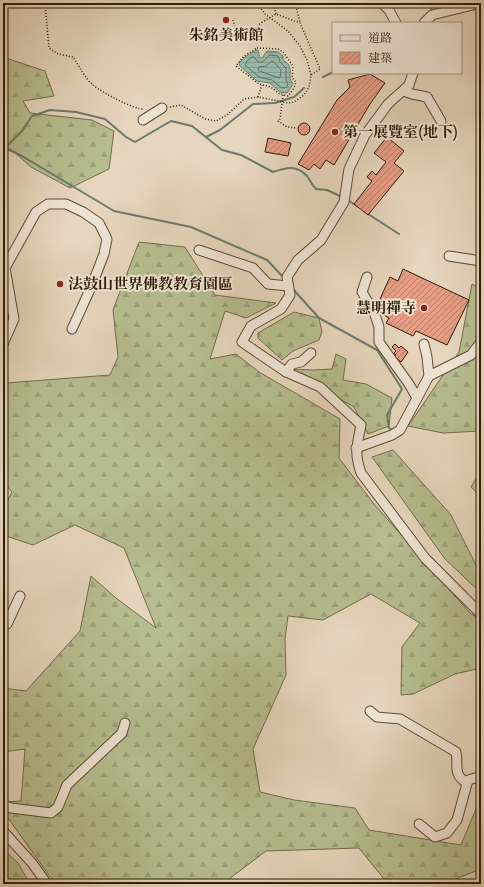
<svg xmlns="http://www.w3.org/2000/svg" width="484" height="887" font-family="Cardo,'Noto Serif TC',serif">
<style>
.forest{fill:url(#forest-firs);stroke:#726d4b}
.water{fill:url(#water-rules);stroke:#6d7b6a}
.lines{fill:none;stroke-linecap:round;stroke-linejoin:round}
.shore{stroke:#636c59;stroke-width:1}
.stream{stroke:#6d7b6a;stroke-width:2}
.building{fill:url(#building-hatch);stroke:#2f1d06}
.minor-casing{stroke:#5d4b34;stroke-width:11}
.path{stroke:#2f1d06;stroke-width:1.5;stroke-dasharray:1 2;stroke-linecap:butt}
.minor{stroke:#efe4d4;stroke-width:9}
.poi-dot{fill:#8f2418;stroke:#efe4d4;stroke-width:1.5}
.labels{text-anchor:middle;stroke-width:4;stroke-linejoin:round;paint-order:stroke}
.poi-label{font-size:15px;font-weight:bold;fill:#2f1d06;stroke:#efe4d4;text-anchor:start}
</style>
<defs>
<pattern id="forest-firs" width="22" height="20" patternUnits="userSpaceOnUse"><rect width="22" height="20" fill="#b6bd90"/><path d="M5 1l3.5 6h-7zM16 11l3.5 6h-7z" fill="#9da27b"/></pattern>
<pattern id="water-rules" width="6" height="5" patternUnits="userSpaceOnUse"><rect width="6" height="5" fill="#97baac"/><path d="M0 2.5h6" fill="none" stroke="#829f92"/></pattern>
<pattern id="building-hatch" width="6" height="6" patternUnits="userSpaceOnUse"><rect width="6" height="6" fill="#e59d86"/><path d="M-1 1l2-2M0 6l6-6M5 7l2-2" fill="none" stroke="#ba7f6c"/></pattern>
</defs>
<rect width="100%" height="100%" fill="#e6d6bd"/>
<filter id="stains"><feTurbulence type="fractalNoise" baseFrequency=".005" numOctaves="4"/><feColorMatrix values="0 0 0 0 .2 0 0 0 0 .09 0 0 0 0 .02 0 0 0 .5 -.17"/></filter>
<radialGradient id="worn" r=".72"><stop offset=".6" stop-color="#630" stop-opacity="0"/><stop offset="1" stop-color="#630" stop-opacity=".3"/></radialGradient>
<g class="forest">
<polygon points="3,57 45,71 54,96 23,101 30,113 92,120 114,131 109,169 70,188 31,167 13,151 3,145"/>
<polygon points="139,242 185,247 215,295 276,303 246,318 225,311 210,359 236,354 259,372 340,419 339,458 374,504 470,613 481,620 481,668 455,674 413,694 401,695 402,647 420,623 371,594 323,620 288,616 285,639 286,675 253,749 260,792 294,800 355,808 369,830 461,845 481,797 481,869 448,882 384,879 359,848 266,851 229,879 232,884 57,884 48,874 3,811 3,802 21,801 25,749 3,752 3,688 26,691 80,631 91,576 116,598 156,628 124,548 75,525 33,545 3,535 3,509 12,492 3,481 3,388 6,383 110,375 118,357 113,310"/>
<polygon points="472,284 481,289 481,431 443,433 408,426 459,352"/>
<polygon points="294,312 319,318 322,332 319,340 293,351 282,360 258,338 258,333"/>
<polygon points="336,354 346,359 343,380 366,384 392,398 389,426 368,434 354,407 288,369 313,370 332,369"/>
<polygon points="393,450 451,515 481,575 481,593 445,559 372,457"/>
<polygon points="481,470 481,497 471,487"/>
<polygon points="3,849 18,863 30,884 3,884"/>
</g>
<path class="water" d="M256,50H258L260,58H262L267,51L278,52L283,56V60C292,65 290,70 290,79L293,84L287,93L280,92L270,83L257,81L240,66L239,63L245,57Z"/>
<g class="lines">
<g class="shore">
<path d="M270,55L278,56L280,62L286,68V80L288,85L285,88H282L272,80L259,77L245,65L248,60L252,57H254L258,62C265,63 265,58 270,55Z"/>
<path d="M272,61L274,62L281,70L280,78C276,77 261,72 258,70L259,67L266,66Z"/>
</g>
<g class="stream">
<polyline points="431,3 430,4 432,11"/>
<polyline points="323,77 333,72"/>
<polyline points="206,137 220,130 253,104 275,103 294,97 304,88"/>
<path d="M3,148H5L22,131L32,116L50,110L76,112L105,119L126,137L135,142L171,121L192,126L222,150L241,155L273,172C285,168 296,164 307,176C310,180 312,185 316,189L327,190L342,197"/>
<polyline points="5,148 22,156 114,211 191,227 267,260 284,278"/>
<polyline points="348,200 358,207"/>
<polyline points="368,214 399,234"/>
<polyline points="292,288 319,318 377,350 402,389 387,415 389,428 394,431"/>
</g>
</g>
<g class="building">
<polygon points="370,74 385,83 370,104 334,165 326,160 320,169 314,164 309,170 298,164 337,100 350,87 348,80"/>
<circle cx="304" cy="129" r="6"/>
<polygon points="387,137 404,151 394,163 404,171 368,215 354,204 372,181 367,177 372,171 376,175 386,162 374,153"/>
<polygon points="268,138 291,143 288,156 265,152"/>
<polygon points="5,226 4,250 3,250 3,227"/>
<polygon points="403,269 469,300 447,345 416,331 413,336 386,323 389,318 380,313 385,302 380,299 390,277 398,281"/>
<polygon points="395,344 399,348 401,346 408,352 401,362 394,356 396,355 394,353 396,351 392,347"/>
</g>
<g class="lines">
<g class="minor-casing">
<g id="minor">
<polyline points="382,3 389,10 396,23"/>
<polyline points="424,23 432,15 481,3"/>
<path d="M413,73L409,85L388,104L365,135L349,169L344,202L321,240L298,260L287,277L290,295L281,309L251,326L242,342L286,372L320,387L361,425C357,446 354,453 361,473L425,558L481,614"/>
<polyline points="404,91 412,94 427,97 441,121"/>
<polyline points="143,120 162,108"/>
<polyline points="199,250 253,268 268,284 288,286"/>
<polyline points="449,256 481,261"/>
<polyline points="5,268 36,212 48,204 66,204 83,212 99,223 107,239 104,254 92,285 72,329"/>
<polyline points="367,277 362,292 374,312 379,327 379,342 409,384 417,398"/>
<polyline points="3,344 14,319 5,268"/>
<polyline points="424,344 427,357 429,376"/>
<polyline points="286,372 292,364 301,362 311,353"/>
<polyline points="356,448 392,435 400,430 429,376 471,355 481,342"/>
<polyline points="3,626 7,624 20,596"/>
<path d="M370,711L377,717L400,719L456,752C459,766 452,774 467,783"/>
<polyline points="3,805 11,808 51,813 58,807 67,785 122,733 125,723"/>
<polyline points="419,824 435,837 447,833 457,820 468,780 475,778 481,779"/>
<polyline points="3,831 32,863 47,884"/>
</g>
</g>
<g class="path">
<polyline points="295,3 300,22"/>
<path d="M45,4L49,48L58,54L73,57C79,66 85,78 93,85C101,92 135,110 144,109"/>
<polyline points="276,14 274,6 279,3"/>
<path d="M233,20C235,27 241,41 251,33C254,30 256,26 260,24C265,20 271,17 276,14L300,23L320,69L311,75"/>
<polygon points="257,48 278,49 283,52 293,66 292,78 296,82 294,88 288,96 278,93 271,87 259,84 236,66 244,56"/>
<polyline points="283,95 280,119 278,121 287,127 297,128"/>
<polyline points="258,97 262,85"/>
<polyline points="170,107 181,105 205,119 216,121 227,115 244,99 258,97 288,103 294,102 304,95 309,87 311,75 307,60 300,46 288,31 265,14 257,3"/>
</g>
<use href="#minor" class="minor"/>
</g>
<g class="poi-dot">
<circle cx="226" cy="20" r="4"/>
<circle cx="335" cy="132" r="4"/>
<circle cx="60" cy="284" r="4"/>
<circle cx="424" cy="308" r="4"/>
</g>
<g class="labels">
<g class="poi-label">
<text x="226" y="40" text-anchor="middle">朱銘美術館</text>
<text x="343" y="137">第一展覽室(地下)</text>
<text x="68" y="289">法鼓山世界佛教教育園區</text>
<text x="416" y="313" text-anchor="end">慧明禪寺</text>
</g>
</g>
<rect width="484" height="887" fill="none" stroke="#e6d6bd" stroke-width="16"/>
<rect x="4" y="4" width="476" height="879" fill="none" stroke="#2f1d06" stroke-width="2"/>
<rect x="8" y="8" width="468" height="871" fill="none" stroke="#2f1d06"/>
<rect x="332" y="22" width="130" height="52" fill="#efe4d4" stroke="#a29482"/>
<rect x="340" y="35" width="20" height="6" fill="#efe4d4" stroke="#a29482"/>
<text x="368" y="42" font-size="12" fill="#2f1d06">道路</text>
<rect x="340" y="52" width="20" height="12" fill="url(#building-hatch)" stroke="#a29482"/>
<text x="368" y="62" font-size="12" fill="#2f1d06">建築</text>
<rect width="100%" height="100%" filter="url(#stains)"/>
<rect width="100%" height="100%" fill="url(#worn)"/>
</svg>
